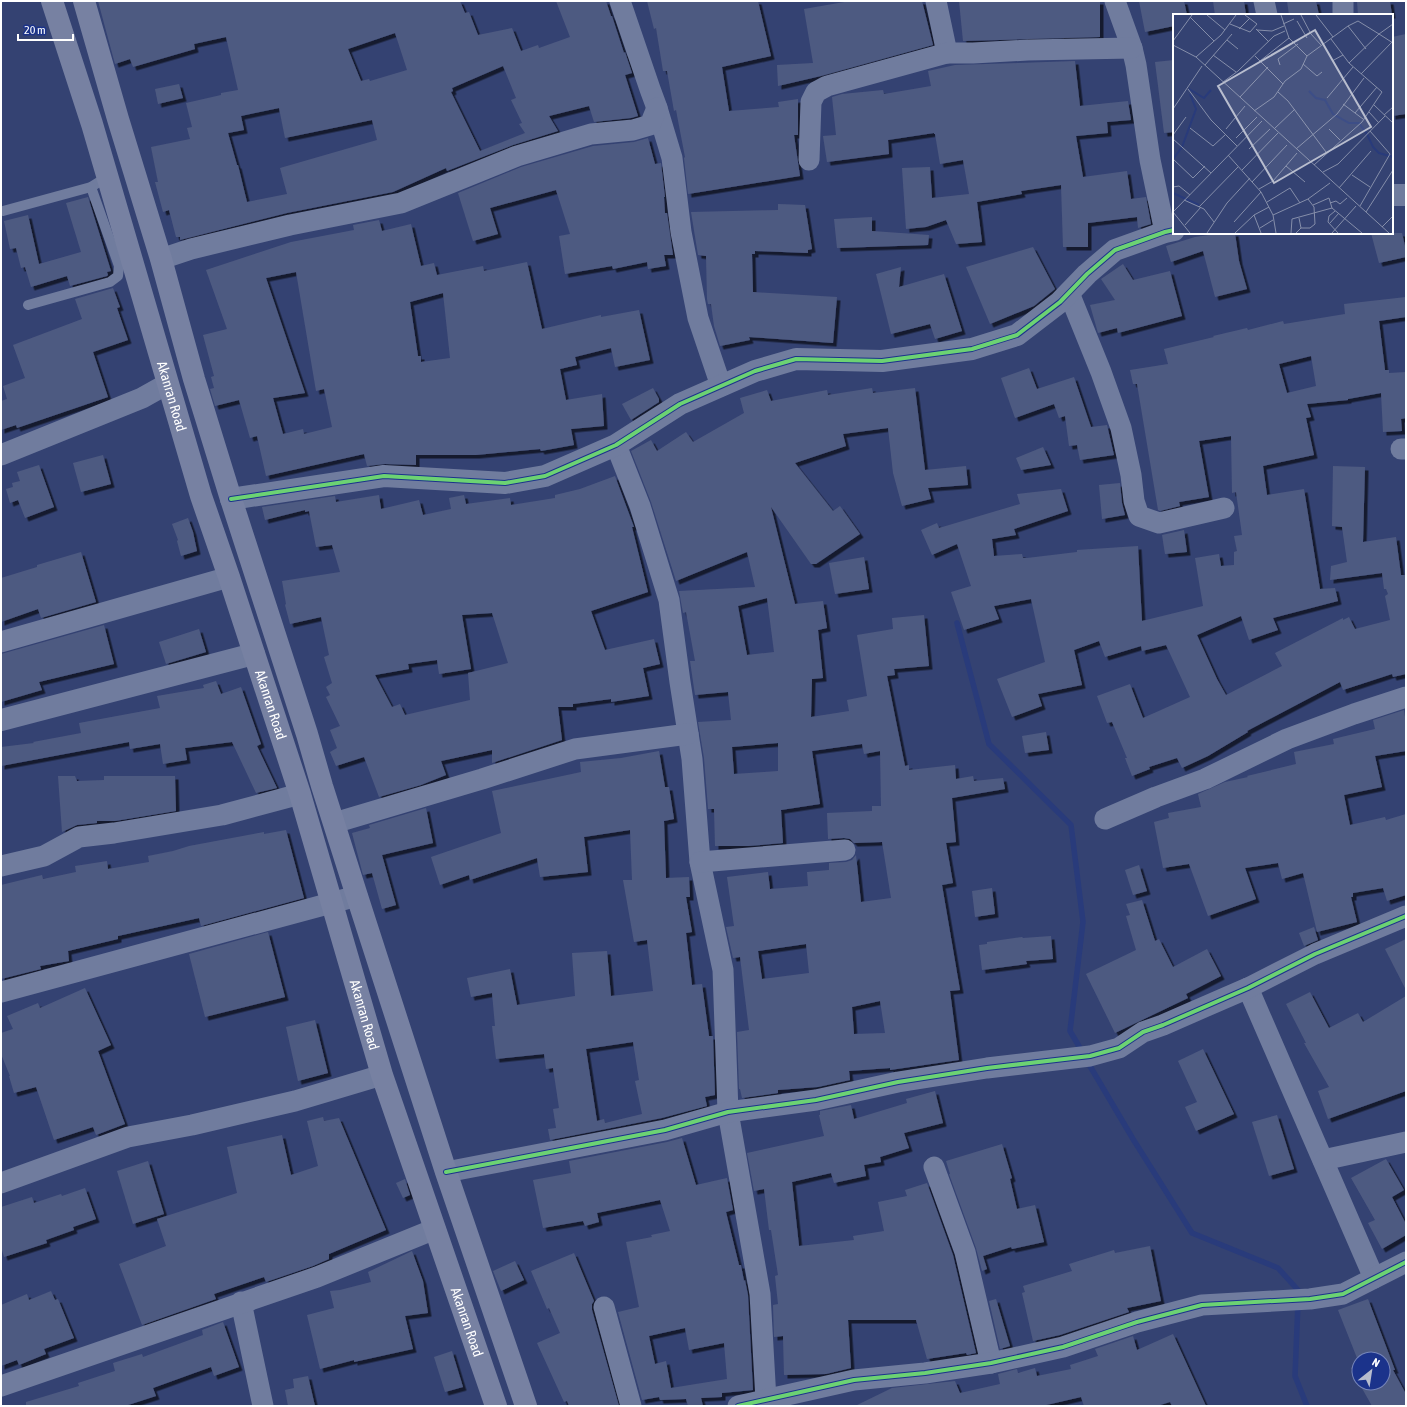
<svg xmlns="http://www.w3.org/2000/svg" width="1407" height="1407" font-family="'Asap Condensed',sans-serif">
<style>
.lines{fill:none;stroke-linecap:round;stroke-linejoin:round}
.stream{stroke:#293b7b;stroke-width:5.5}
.building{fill:#4e5a81;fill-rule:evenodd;filter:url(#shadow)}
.service{stroke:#707c9e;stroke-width:10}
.minor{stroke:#707c9e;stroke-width:21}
.tertiary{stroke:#707c9e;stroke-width:22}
.secondary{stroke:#7781a2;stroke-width:22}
.cycleway-casing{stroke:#1b338b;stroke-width:6}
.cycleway{stroke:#6cd273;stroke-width:4}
.labels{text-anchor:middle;stroke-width:3;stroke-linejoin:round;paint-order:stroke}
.street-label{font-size:14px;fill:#fff;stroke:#1b338b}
.inset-river{fill:none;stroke:#293b7b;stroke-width:2}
.inset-road{fill:none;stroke:#858eaa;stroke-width:1}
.view{fill:#b8bdce;fill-opacity:0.15;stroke:#b8bdce;stroke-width:2}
.inset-edge{fill:none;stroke:#fff;stroke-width:2}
</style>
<defs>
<filter id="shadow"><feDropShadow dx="3.5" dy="3.5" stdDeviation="0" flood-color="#0009"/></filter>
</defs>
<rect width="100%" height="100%" fill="#344272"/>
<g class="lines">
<g class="stream">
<polyline points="957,623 989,744 1071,825 1083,922 1070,1031 1083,1053"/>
<polyline points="1087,1061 1133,1139 1192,1233 1278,1268 1298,1290 1298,1295"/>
<polyline points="1298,1303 1295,1376 1307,1406"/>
</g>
</g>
<g class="building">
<path d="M98,1H460L465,13L469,12L478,35L512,28L521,51L538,45L539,48L570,37L556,1H606L611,16H612L624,53L625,52L632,73L625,75L638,116L631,118L594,122L589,106L549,116L558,131L513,145L447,171L446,168L393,192L287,213L180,240V237H176L169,210L163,212L155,182H158L151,147L190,139L187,128L192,127L186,103L221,95V93L238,90L226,37L194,44L195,49L133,67L130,59L115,64ZM395,33L407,70L370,81L369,79L361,81L348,49ZM503,66L516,98L511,100L522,123L519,124L525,133L480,151L451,92L453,91L452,88ZM279,108L285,138L372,120L377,140L280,168L287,194L247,202L238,165H237L228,133L244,130L241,116Z"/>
<polygon points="647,1 758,1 771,56 722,67 729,111 779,107 778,102 798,99 798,135 794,135 800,176 688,194 684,158 685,157 676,110 674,111 667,71 663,71 656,28 654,29"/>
<polygon points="850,1 922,1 933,45 821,76 778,86 777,65 813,63 804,9"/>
<polygon points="959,1 1100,1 1100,37 963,41"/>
<polygon points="1139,1 1184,1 1187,15 1174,15 1174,26 1145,32"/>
<polygon points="1213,1 1244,1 1246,15 1215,15"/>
<polygon points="1287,1 1316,1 1319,15 1289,15"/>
<polygon points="1357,1 1390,1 1392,15 1358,15"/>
<polygon points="1406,34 1406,114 1392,116 1392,37"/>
<polygon points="1174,60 1174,132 1164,133 1155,62"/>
<polygon points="1075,61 1080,106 1128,101 1131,120 1107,122 1108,133 1076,136 1083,177 1127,171 1131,199 1146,197 1151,224 1138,228 1137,217 1088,223 1088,247 1063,247 1061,185 1021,191 1022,194 977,202 982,242 956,244 946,220 926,227 906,229 902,168 930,167 932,198 969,194 963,160 940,164 935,134 934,134 934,133 888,140 889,154 827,162 823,136 836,135 832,97 842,94 883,90 884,94 931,86 928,71 955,65"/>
<polygon points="179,84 183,98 158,104 155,89"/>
<polygon points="648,138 655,164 661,163 665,197 664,197 665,213 667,213 673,255 664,255 666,266 648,269 647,262 613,269 612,266 565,274 559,236 570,234 556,190 490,208 498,234 473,241 458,193 521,167 593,146 634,142"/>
<polygon points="88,197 111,271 107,272 108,275 107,276 70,286 67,276 31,287 25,267 21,268 16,248 10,249 4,221 28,215 39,264 81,252 66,203"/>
<polygon points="778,204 805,205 812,249 808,250 808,253 755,251 755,254 752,254 753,292 837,297 833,343 749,337 750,340 720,346 714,326 711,304 708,304 707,299 706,256 698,255 691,212 778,210"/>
<polygon points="872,217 872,231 929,235 928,245 837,248 834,219"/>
<path d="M379,220L382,231L411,224L421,266L434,263L437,275L483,266L484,271L527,262L542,329L601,315V317L639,310L650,360L615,367L611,348L575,357L577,365L560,369L566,400L602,394L604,426L571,429L574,445L541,451L540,449L476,455H416V465L385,464L367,466L364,454L266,476L257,436L250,438L239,400L215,406L210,389L214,388L211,377L214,376L203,335L227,329L206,270L291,242L354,230L353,225ZM296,272L316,391L324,389L332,427L304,434L303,429L283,434L273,398L305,393L266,278ZM443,293L450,358L421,362V356H418L410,302Z"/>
<polygon points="1224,233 1235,233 1239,261 1247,289 1215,297 1203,251 1171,262 1166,246 1195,237"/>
<polygon points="1371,233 1402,233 1406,250 1406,257 1379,263"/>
<polygon points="1033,247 1055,289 1034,306 990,324 966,267"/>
<polygon points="1123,264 1133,280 1170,271 1182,316 1118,333 1117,328 1098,333 1090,305 1115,300 1101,279"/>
<polygon points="901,267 899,287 944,274 962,331 935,339 930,324 891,334 876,274"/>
<polygon points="113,288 120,307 117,308 128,340 93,352 108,397 17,428 16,425 1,430 1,401 7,399 3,386 25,378 13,345 82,319 75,299"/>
<path d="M1406,297V317L1379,321L1385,370H1389V373L1406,372V418L1401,419L1402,431L1383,432L1381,393L1348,399V400L1307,404L1311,417L1306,418L1314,455L1263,466L1267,495L1304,489L1320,589L1335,588L1338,601L1273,618L1278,630L1249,640L1241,616L1197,635L1217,679L1226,695L1282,666L1275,653L1343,618V620L1349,617L1355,629L1390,620L1385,596L1388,594L1386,589H1384L1382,573L1330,580L1331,566L1347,562L1342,527L1332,526L1333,466L1365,467L1363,542L1396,537L1401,575H1406V674L1393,677L1392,674L1343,690L1340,682L1247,731L1248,732L1208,756L1182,768L1177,758L1149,767L1150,769L1132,776L1125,758H1127L1112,722L1107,723L1097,696L1130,684L1143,718L1190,697L1166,645L1142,651L1141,646L1105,657L1099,641L1074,650L1082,685L1038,694L1042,706L1012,717L997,679L1045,662L1031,599L994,606L999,619L964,630L951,592L971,586L957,544L932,555L921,530L937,523L939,528L1020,504L1017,494L1061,489L1068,511L1014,529L1016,535L992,539L994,556L1022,554L1023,558H1027L1077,552V550L1138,546L1142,621L1203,606L1195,558L1219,554L1221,566L1234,565V552L1237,551L1234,536L1242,535L1236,492L1232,493L1231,436L1199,441L1209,497L1179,502L1180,506L1160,511L1158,510L1137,384H1133L1130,370L1168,364L1164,349L1214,337L1213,336L1247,328L1248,330L1283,321L1284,324L1345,314L1344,304ZM1311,356L1316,386L1287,393L1279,364Z"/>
<polygon points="1029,368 1037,389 1074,377 1091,427 1107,425 1114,455 1080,460 1077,445 1069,446 1065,416 1059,418 1054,404 1015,418 1001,378"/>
<polygon points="653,388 659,399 659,402 631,420 622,404"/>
<path d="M872,388L873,393L915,388L925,470L966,466L968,485L928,488L931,499L902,506L893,473L888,428L843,434L846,446L795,463L833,511L840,506L860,534L816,564H811L771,507L795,604L823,601L827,628L818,630L823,678L812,679L811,717L849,711L847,700L867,696L857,635L893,629L892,618L924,615L929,666L894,669L895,675L887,676L905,766L909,765V770L955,765L956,779L973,776L974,781L1003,778L1005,789L952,798L956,842L946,843L953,883L942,885L960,990L950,991L959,1060L890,1070V1068L849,1071L850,1080L818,1087L778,1090V1093L742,1098L740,1089H739L737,1032L749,1030L740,957L733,958L726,927L734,926L727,877L768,872L770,889L808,886L807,872L829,870V863L846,862L852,860L856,855L861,902L891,898L882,842L854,843L850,839L844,838L828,839L827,813L872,811V806H881L880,751L864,754L862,744L812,751L820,804L781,810L783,843L748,846H715L714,809H708L704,758L698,722L731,720L728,692L695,695L690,661H695L686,612L683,613L679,591L755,587L747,552L676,581L651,502L631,451L651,440L657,451L686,432L693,442L744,413L740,398L767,390L771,401L827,390L828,395ZM767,598L774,652L747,655L738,606ZM778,743V771L734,774L732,747ZM806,944L809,973L762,979L758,951ZM880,1001L885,1033L854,1034L852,1007Z"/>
<polygon points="1043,447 1051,465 1021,470 1016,458"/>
<polygon points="103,455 111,484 81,492 73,463"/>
<polygon points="39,465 54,507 25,518 18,500 10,503 6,489 13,487 12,483 20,481 17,472"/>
<path d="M615,476L634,527H632L648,592L591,611L605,650L654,639L660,664L643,668L649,696L611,702V699L573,704V707H558L562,740L492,763V750L441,761L446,775L421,785L379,797L364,757L336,766L330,752L337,748L330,730L340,726L326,697L330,695L326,687L332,683L324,657L329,655L321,617L290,624L285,605L286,604L282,581L340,572L332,545L316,547L309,511L305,512V510L265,520L262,507L335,496L336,502L379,495L381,509L419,500L423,515L451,509L449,498L464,495L466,504L510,498L511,505L555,498V495L580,489ZM492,613L508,663L468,673L470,700L405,715L400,704L392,707L375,675L409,669L408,664L437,660L439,674L471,669L462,615Z"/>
<polygon points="1120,483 1122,503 1125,515 1102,519 1099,485"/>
<polygon points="188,518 193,532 197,551 181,556 177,541 178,540 172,524"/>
<polygon points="1184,530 1187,552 1165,554 1162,535"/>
<polygon points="81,552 96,602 41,618 38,609 1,622 1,578 37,567 37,565"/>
<polygon points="864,557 869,589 835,594 829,563"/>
<polygon points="104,625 114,664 39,682 42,690 1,702 1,654"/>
<polygon points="199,629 206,652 166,664 159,642"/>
<polygon points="216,681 221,694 241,687 261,744 257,746 277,788 256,793 232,742 185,748 187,760 163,764 160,744 130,749 129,742 1,766 1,747 34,743 33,742 81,733 79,723 160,708 157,696 204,688 203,685"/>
<polygon points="1404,710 1406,723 1406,751 1375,756 1382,787 1344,795 1350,825 1385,817 1386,820 1406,814 1406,895 1387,901 1383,888 1353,893 1353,897 1351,897 1357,922 1317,932 1303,873 1282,879 1278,863 1245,868 1256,899 1208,916 1189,864 1163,868 1154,822 1169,818 1168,813 1201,807 1198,794 1225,782 1248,777 1247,776 1296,764 1294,752 1334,744 1333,739 1375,729 1373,720"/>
<polygon points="1046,732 1049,750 1025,753 1022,736"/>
<path d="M659,751L665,787H669L674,819L664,821L666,878L689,877L690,897H686L692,932L686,933L692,985L702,984L709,1036H713L715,1095L705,1097L707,1106L662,1118L550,1140L548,1129L556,1128L553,1109L559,1108L553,1068L546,1069L544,1054L496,1059L492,1026H495L492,993L471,997L467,978L510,969L517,1005L575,996L572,953L607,951L611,996L653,991L647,940L634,942L623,880H632L630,830L584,837L588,872L540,877L537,858L470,880L469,875L440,885L431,857L501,833L492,791L581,772L580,762L621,758ZM633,1042L639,1080L635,1081L642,1114L605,1123L604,1119L597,1121L586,1049Z"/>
<polygon points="58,776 75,776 77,781 104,780 104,776 175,776 176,811 115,821 97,821 97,823 77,825 62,832"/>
<polygon points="426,808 433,843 382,855 396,905 382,909 372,873 363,875 352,833 370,828 369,825"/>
<polygon points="286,830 304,898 201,926 199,918 118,936 118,939 68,951 69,961 40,966 41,969 1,979 1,885 42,875 43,879 76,872 75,866 107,861 108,869 149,862 148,856 173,851 189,846 264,832 264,834"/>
<polygon points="1139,865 1147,891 1133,895 1125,870"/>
<polygon points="992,888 995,914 975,917 972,891"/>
<polygon points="1142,900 1155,941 1159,939 1173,967 1207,949 1221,976 1186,994 1188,998 1115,1033 1086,974 1136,950 1126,916 1130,915 1126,904"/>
<polygon points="1314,927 1318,940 1304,946 1299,933"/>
<polygon points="268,932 285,997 205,1017 189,954"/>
<polygon points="1051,936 1053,959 1026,961 1027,964 982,970 979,945 987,944 987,942 1022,937 1023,938"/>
<polygon points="1406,939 1406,990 1385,949"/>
<polygon points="85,988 111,1045 98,1051 125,1124 96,1135 93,1127 54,1140 36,1087 14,1093 9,1076 10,1076 1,1054 1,1033 13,1029 7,1016 38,1003 40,1008"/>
<polygon points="1310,992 1329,1028 1358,1013 1363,1022 1406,996 1406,1091 1328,1119 1318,1091 1329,1087 1304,1043 1306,1043 1286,1004"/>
<polygon points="315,1020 328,1073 298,1081 286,1027"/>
<polygon points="1203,1049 1234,1114 1196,1131 1185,1107 1197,1102 1178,1061"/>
<polygon points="935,1091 943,1123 904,1133 909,1148 880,1157 881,1162 864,1165 866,1176 834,1183 831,1173 792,1182 799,1246 854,1240 853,1236 884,1231 878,1202 907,1196 905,1190 927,1183 953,1255 976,1353 967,1355 966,1353 927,1359 916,1320 848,1320 851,1368 826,1374 784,1375 783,1336 774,1337 773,1305 778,1304 775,1276 778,1275 771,1230 769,1230 764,1189 754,1191 747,1153 824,1136 819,1115 820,1115 820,1111 851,1105 854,1119 907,1103 906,1099"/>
<polygon points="1277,1115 1294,1169 1269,1176 1252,1122"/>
<polygon points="323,1117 324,1121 339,1118 386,1230 329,1254 329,1259 313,1266 266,1282 264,1277 214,1294 216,1299 142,1325 119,1264 166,1246 157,1219 237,1193 227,1147 282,1135 291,1175 318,1166 307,1121"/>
<path d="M682,1138L696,1185L727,1178L733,1210L726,1212L739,1265H741L744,1281L745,1280L748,1295L753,1390L722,1393V1397L701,1398L703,1406H688L686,1399L660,1400L659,1397L642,1400L618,1312L639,1307L626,1242L652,1237L651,1235L670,1231L660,1200L597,1213L599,1222L585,1226L583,1221L543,1228L533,1180L571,1173L569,1161L667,1142ZM685,1328L689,1350L724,1343L727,1379L671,1388L666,1361L655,1364L649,1336Z"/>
<polygon points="1002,1144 1012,1178 1010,1179 1017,1209 1035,1205 1044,1242 1012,1249 1011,1247 983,1256 987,1269 982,1271 976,1248 949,1174 950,1174 946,1161"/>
<polygon points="1386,1159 1404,1190 1392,1197 1406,1224 1406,1235 1382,1249 1368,1223 1375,1220 1351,1178"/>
<polygon points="148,1161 164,1214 133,1224 117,1171"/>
<polygon points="405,1179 410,1195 403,1198 396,1183"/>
<polygon points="85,1188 96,1219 73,1227 74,1230 46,1240 47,1243 4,1257 1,1247 1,1207 32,1197 34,1203 61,1194 62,1196"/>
<polygon points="1150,1246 1161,1301 1127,1308 1129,1312 1060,1335 1033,1341 1022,1293 1025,1292 1023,1286 1072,1271 1069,1264 1114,1250 1115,1253"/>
<polygon points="412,1251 423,1281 428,1313 405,1316 413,1349 354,1362 354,1360 320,1369 307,1315 334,1308 330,1291 340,1290 371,1282 368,1272"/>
<polygon points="574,1253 594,1301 592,1304 592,1310 619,1406 569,1406 567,1401 564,1402 537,1343 560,1333 549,1308 547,1309 531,1271"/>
<polygon points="515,1261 524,1280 501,1291 493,1271"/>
<polygon points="51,1291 55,1300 58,1299 74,1338 44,1349 46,1354 19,1365 17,1360 1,1366 1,1305 27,1294 29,1300"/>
<polygon points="996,1299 1010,1346 1000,1349 989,1301"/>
<polygon points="1368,1299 1395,1370 1393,1370 1406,1394 1406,1406 1372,1406 1359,1383 1383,1383 1383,1359 1359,1359 1359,1363 1338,1310"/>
<polygon points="223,1322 239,1367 214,1376 211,1367 153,1388 156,1396 125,1406 26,1406 26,1402 79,1386 78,1383 115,1371 113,1363 142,1354 143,1357 203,1335 202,1330"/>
<polygon points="1173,1334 1206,1406 1172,1406 1170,1402 1157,1406 1084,1406 1081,1397 1042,1406 855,1406 892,1388 955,1381 960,1393 1000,1384 998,1374 1017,1369 1018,1373 1035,1368 1037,1376 1071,1369 1070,1365 1098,1356 1095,1349 1133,1336 1137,1350"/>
<polygon points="452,1351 463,1387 445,1392 434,1357"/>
<polygon points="1359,1364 1359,1382 1351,1368"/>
<polygon points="308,1376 315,1406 288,1406 285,1390 294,1388 293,1379"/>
</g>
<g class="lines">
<g class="service">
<polyline points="3,211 91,187 107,177"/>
<polyline points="28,305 110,282 118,276 119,266 91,187"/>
</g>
<g class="minor">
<polyline points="620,1 650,89 657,108 672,158 681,232 698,318 721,386"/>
<polyline points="936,1 947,53"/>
<polyline points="1115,1 1132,48 1136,65 1150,160 1165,232"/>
<polyline points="1264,1 1267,15"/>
<polyline points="1343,15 1343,1"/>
<polyline points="809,160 811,102 816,92 827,86 947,53 973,53 1028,50 1132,48"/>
<polyline points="161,259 191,249 290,225 401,203 517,156 591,134 633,130 650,125 657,108"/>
<polyline points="1069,293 1101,372 1121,428 1131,475 1134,501 1139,516 1159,523 1224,508"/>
<polyline points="616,445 640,506 669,600 680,682 692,759 700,862 723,970 728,1112 760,1294 766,1400"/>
<polyline points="1401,449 1406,449"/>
<polyline points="1,455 142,398 167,384"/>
<polyline points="1,642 229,577"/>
<polyline points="1105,819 1156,797 1205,779 1287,739 1354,714 1406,697"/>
<polyline points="334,823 482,779 575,749 688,734"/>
<polyline points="700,862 845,850"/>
<polyline points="1,866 44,856 79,837 114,833 222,815 300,794"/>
<polyline points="1248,988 1374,1278"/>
<polyline points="1,992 357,896"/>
<polyline points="1323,1160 1406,1142"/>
<polyline points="934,1167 965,1252 991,1363"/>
<polyline points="446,1172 665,1130 728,1112 816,1100 898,1082 987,1068 1090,1056 1119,1048 1143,1032 1163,1025 1248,988 1315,954 1406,916"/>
<polyline points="1,1183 128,1137 192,1125 295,1101 382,1075"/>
<polyline points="241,1302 263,1406"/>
<polyline points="604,1307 631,1406"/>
<polyline points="1,1386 317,1277 435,1229"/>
<polyline points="738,1406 854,1380 925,1373 991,1363 1063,1347 1137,1322 1202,1305 1310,1299 1343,1294 1406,1262"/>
</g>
<g class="tertiary">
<polyline points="1392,195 1406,195"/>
<polyline points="231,499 384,476 505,483 545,476 616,445 680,404 755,371 796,359 882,361 972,349 1017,335 1060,302 1087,274 1115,250 1165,232 1174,230"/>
<polyline points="1,720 254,654"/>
</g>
<g class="secondary">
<path id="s1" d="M52,1L92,124L201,496L229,577L300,794L382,1075L496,1406"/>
<polyline points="84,1 118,119 161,259 194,379 231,499 307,734 322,786 357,896 446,1172 526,1406"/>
</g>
<g class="cycleway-casing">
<g id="cycleway">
<polyline points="231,499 384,476 505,483 545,476 616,445 680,404 755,371 796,359 882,361 972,349 1017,335 1060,302 1087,274 1115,250 1165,232 1174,230"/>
<polyline points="446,1172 665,1130 728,1112 816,1100 898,1082 987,1068 1090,1056 1119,1048 1143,1032 1163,1025 1248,988 1315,954 1406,916"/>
<polyline points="738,1406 854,1380 925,1373 991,1363 1063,1347 1137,1322 1202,1305 1310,1299 1343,1294 1406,1262"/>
</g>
</g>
<use href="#cycleway" class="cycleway"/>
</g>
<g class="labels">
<g class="street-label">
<text dy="5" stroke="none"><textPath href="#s1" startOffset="413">Akanran Road</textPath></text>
<text dy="5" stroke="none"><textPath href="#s1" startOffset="737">Akanran Road</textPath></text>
<text dy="5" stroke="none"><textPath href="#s1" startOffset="1061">Akanran Road</textPath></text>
<text dy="5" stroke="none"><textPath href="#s1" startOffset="1385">Akanran Road</textPath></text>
</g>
</g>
<g transform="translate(1173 14)">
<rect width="220" height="220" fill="#344272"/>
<path class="inset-river" d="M16,75L31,84L38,76M136,77L143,84L152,86L160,100L176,109H186L194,120L200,133L206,139L220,143M0,145L9,133L23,95L17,80M0,179L26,191"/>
<path class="inset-road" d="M34,1L52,16M108,1L116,24L134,42M128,1L138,20L148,31M143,1L160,23M17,3L41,27M124,7L134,24M57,10L77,18L84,10L72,1M110,10L121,5M175,12L193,35M66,15L77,4M83,15L96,28M84,16L99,17L111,12M206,20L220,29M54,26L65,35M0,27L19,1M0,31L23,43L216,219M40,41L63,58M82,42L110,70M23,43L48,21L63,1M87,47L116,24M159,47L170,41M176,49L206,20M130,50L144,62L149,58M32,51L59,20M107,51L105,45L125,30M188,60L219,28M50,68L65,57L101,22L112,17M15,75L38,106L64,132M105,78L115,87L153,138M67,83L95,53M154,84L180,53M170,90L190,105M201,91L220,109M0,95L29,52M81,97L101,83L112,67L128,55L134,42L175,12L185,7L206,20L220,10M196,98L206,109M182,99L204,73M211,101L220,93M17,114L40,132L52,121M53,115L72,92M101,115L122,95M156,115L167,126M0,121L13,103M63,124L84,103M0,125L38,159M76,135L97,115M123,135L164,100L191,64M55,141L88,178L100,201L103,219M0,145L20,164L32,152M141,151L189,108L209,78L176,49L158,25M113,152L132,168M69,156L105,119M150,158L165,150L212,102M179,161L197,173M79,168L114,131M0,173L6,172L17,181M166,174L198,137M86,175L100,167L124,139M11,186L31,195L41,208M94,188L117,174L127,189M157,189L163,187L167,190L174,184M140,191L156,184L159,194L189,219M187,192L217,140L197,117M26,193L65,153M162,197L156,202L155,208L165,219M0,198L89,107M0,198L17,219M193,198L220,156M81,201L88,219M100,201L135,185L157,169M61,208L88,178M157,209L166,199M12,211L28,193M209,213L220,202M87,214L100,206M128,214H137L142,210L141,193L135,185M34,219L54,189L77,164M62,219L81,201L96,193M118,219L119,205L159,194M123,219L128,214L126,204M159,219L183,192"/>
<path class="view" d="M142,16L198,113L101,169L45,72Z"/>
<rect width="220" height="220" class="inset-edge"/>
</g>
<rect width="1407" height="1407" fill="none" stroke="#ffffff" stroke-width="4"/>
<g transform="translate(1371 1371) rotate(30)"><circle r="19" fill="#1b338b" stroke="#7685b9"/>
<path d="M0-3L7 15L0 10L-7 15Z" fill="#b8bdce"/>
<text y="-6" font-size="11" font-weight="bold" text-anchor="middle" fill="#ffffff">N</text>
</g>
<path d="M18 34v6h55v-6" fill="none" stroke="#ffffff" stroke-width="2"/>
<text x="24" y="34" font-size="12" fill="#ffffff" stroke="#1b338b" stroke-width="3" paint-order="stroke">20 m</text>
</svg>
